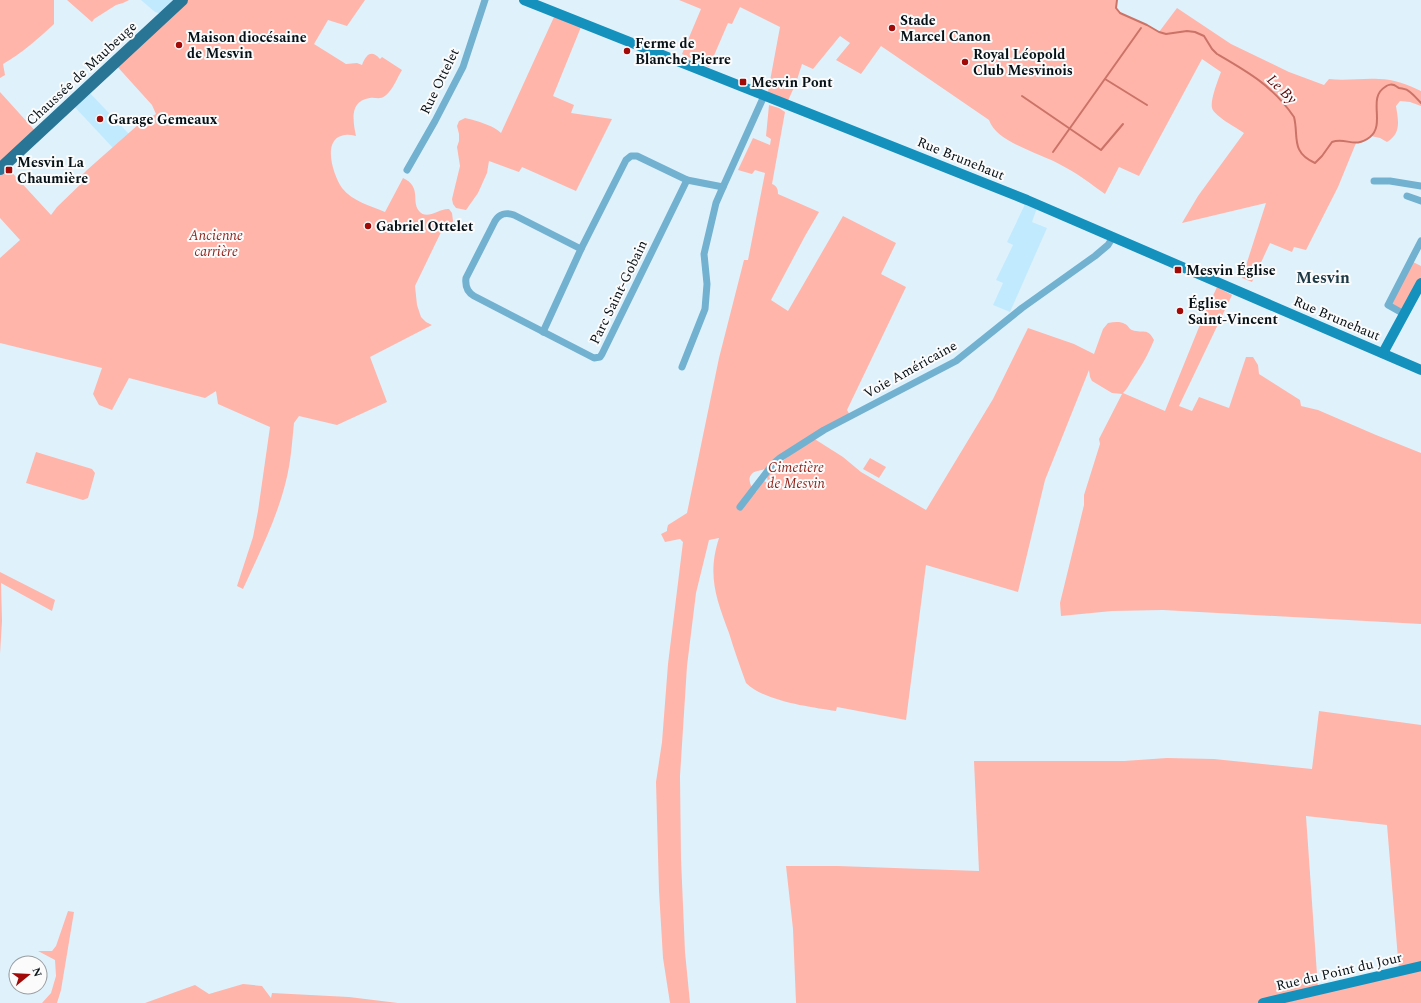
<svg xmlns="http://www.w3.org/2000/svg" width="1421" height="1003" font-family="Spectral,serif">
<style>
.built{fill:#c2eaff}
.green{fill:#ffb5aa;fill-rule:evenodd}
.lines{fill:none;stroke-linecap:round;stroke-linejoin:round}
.stream{stroke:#cc7367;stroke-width:2}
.street{stroke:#72b1d0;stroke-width:7}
.secondary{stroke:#1591be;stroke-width:10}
.primary{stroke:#297596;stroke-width:12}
.poi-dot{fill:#a20a08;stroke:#fbfbfb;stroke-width:1.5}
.labels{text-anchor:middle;stroke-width:4;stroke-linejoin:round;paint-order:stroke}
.poi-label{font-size:14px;font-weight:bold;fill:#061117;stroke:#fbfbfb;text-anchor:start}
.street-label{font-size:14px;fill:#061117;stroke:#fbfbfb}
.park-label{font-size:14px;font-style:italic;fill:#90241c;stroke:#fbfbfb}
.water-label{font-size:15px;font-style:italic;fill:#580302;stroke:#fbfbfb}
.quarter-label{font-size:16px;font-weight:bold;fill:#1e3946;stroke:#fbfbfb}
</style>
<rect width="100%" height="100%" fill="#dff2fc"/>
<g class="built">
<polygon points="141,0 182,0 165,15 155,12"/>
<polygon points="86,89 129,134 113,148 71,103"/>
<polygon points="1027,200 1038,205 1032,222 1047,228 1010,312 993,305 1003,283 996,280 1013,245 1007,242"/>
</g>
<g class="green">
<path d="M0,0H54V24C38,39 22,53 3,64L5,75L0,78Z"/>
<polygon points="67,0 129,0 123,3 116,5 94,19 92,22"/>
<path d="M182,0H365L347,26L328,20L314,44L346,64L357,63L362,65C366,55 371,49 380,59L382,57L402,70C397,78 393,90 385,96C380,100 375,97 370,98C349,101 353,121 356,136C351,135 346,134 341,136C322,142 334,177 342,188C352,201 371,206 385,212L403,178C422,187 411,201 419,211C427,221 439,208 449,209L452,213L453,221L450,226L442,230L415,286L417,305L421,317L426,322L432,325L370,357L387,402L337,425L299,416L294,423C292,442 291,462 286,481C277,518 259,554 243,589L237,586L253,537L258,511L270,427L218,404L216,391L205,398L129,378L112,410L99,405L93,394L102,368L0,343V258L20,240L0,218V92L38,134L5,165L51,215L57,207L86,179L82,175L87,170L139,124L156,114L152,105L114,63Z"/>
<path d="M679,0H1117L1116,8L1120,13L1147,25L1159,32L1177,8L1231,44L1289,72L1324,85L1329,79C1346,81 1362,78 1379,79C1394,79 1408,85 1421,91V106L1410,102L1400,101L1396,106C1398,120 1402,133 1387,142L1380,138L1371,136L1359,143H1356L1338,187L1306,250L1294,247L1292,252L1270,243L1252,282L1242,278L1266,203L1182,223L1198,196L1244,133C1237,128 1214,116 1212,108C1210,100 1218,80 1221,72L1202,59L1139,176L1119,167L1105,194C1091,184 1077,173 1061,165C1040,153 997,143 989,120L881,46L861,74L836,60L850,43L840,36L813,69L802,64L796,83L786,105L778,96L767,97L780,27L740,7L732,24L728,23L709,67L682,54L701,9Z"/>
<path d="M554,17L581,27L553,96L574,105L571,113L612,119L576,191L522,167L519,172L489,161L487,173L478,193L466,210L456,208L453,204L452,199L460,166L457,147L459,141V134L457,126L459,121L465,118C475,120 495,126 501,133Z"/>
<path d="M769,105L779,108L785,112L772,184C777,186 778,189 778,194L819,212L805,236L771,300L788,311L843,216L896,243L881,274L906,287L847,410L851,417L813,438L843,457L861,472L926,510L993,399L1028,328L1074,344L1094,354L1103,329L1108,323C1114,322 1120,321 1125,324C1128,325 1129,329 1132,330C1144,334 1147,327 1154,340C1147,357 1142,365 1132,380C1129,385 1127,389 1123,393L1165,411L1210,300H1211L1217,287L1232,295L1179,406L1192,411L1199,397L1229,408L1246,357H1253L1258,365L1259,374L1300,400L1301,406L1318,410L1376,435L1421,453V624L1163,610L1112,611L1061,616L1060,603L1084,505V495L1100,444L1099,439L1122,394L1112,393L1092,381L1090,377L1089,370L1045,480L1018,592L926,565L906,720L837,707L836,711C810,707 764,701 746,683C740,666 734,650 729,633C716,598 707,575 719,538L709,540L696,593L687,666L680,776L681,859L685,952L690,1003H670L663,958L659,891L656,782L662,742L668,664L683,542L680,539L665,542L661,534L667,531V529L668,525L687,513L719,358L744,260H748L765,173L755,170L752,174L738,170L753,138L770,145L771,139L766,136ZM793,453L771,470L767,477L768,483L764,481L756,492C752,489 747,480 751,475C753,471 758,471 762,470C773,466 783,459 793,453Z"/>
<polygon points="1411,261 1421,266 1421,283 1404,314 1388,305"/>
<polygon points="36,452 92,469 95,473 88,498 83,500 26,483"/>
<polygon points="870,458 886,467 879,478 863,469"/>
<polygon points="0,572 55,600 52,611 1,583 2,621 0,654"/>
<path d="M1319,711L1421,725V1003H796L793,929L786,866H838L979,871L974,761H1124L1167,758L1214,759L1312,769ZM1306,816L1387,825L1399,971L1318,989Z"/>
<polygon points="68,911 74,912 61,990 57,1003 42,1003 51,993 56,976 55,960 38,951 52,951 56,946"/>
<polygon points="243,984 262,986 271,998 272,993 349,997 398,1003 145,1003 195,985 209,994"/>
</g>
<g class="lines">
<g class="stream">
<path d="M1117,0L1116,8L1120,13L1147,25L1159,32L1166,34L1187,31L1195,32L1204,36L1212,49L1217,54C1248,72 1273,86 1294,117C1299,136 1290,152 1315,163L1322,156L1332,142C1346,137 1355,149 1370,137C1386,124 1367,98 1385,87C1387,85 1391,84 1394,85C1396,86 1397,87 1399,88C1403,89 1406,88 1410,92C1414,95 1417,99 1421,103"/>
<polyline points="1105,79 1147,105"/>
<polyline points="1022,96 1101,150 1123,124"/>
<polyline points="1053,152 1141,28"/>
</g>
<g class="street">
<polyline points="407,170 435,121 463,67 485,0"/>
<polyline points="1374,181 1390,181 1421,186"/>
<polyline points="1407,196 1421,201"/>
<path d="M581,249L514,215C506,212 499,214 495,221L466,278C465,286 467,292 474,296L594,358L600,357L602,354L687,180"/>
<polyline points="1404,314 1388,305 1421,241"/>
<polyline points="543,332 581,249 626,160 631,156 637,156 687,180 723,187 764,96"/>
<polyline points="682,367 705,309 707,284 704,254 716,203 723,187"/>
<polyline points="740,507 773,464 780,458 824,430 956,361 1022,308 1095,256 1108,245 1113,237"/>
</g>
<g class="secondary">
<polyline points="524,0 1027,200 1421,370"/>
<polyline points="1383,353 1421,283"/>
<polyline points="1263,1003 1421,966"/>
</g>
<polyline class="primary" points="0,169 182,0"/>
</g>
<g class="poi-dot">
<circle cx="892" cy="28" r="4"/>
<circle cx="179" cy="45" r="4"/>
<circle cx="627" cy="51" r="4"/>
<circle cx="965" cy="62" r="4"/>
<rect x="739" y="78" width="8" height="8" rx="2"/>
<circle cx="100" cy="119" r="4"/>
<rect x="5" y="166" width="8" height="8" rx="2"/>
<circle cx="368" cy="226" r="4"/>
<rect x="1174" y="266" width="8" height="8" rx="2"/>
<circle cx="1180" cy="311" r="4"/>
</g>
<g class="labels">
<g class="poi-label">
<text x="900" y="25">Stade<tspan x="900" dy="16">Marcel Canon</tspan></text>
<text x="187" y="42">Maison diocésaine<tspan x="187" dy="16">de Mesvin</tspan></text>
<text x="635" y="48">Ferme de<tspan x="635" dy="16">Blanche Pierre</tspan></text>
<text x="973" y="59">Royal Léopold<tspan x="973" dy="16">Club Mesvinois</tspan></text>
<text x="751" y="87">Mesvin Pont</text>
<text x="108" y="124">Garage Gemeaux</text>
<text x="17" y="167">Mesvin La<tspan x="17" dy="16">Chaumière</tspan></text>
<text x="376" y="231">Gabriel Ottelet</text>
<text x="1186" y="275">Mesvin Église</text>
<text x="1188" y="308">Église<tspan x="1188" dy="16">Saint-Vincent</tspan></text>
</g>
<g class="street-label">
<text transform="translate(81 73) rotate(-43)" y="5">Chaussée de Maubeuge</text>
<text transform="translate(439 81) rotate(-64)" y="5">Rue Ottelet</text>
<text transform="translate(961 158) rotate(22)" y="5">Rue Brunehaut</text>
<text transform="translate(618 292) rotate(-64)" y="5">Parc Saint-Gobain</text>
<text transform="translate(1337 318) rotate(23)" y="5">Rue Brunehaut</text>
<text transform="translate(910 369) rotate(-29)" y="5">Voie Américaine</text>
<text transform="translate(1339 971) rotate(-13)" y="5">Rue du Point du Jour</text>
</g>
<g class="park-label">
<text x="216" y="240">Ancienne<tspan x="216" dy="16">carrière</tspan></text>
<text x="796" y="472">Cimetière<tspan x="796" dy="16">de Mesvin</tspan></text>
</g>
<g class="water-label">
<text transform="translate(1282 89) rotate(44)" y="5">Le By</text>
</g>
<g class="quarter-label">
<text x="1323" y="283">Mesvin</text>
</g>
</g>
<g transform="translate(28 975) rotate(72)"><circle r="19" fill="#fbfbfb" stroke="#999da0"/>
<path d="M0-3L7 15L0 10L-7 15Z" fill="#a20a08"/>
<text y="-6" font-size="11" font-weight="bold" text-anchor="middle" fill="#061117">N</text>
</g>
</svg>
